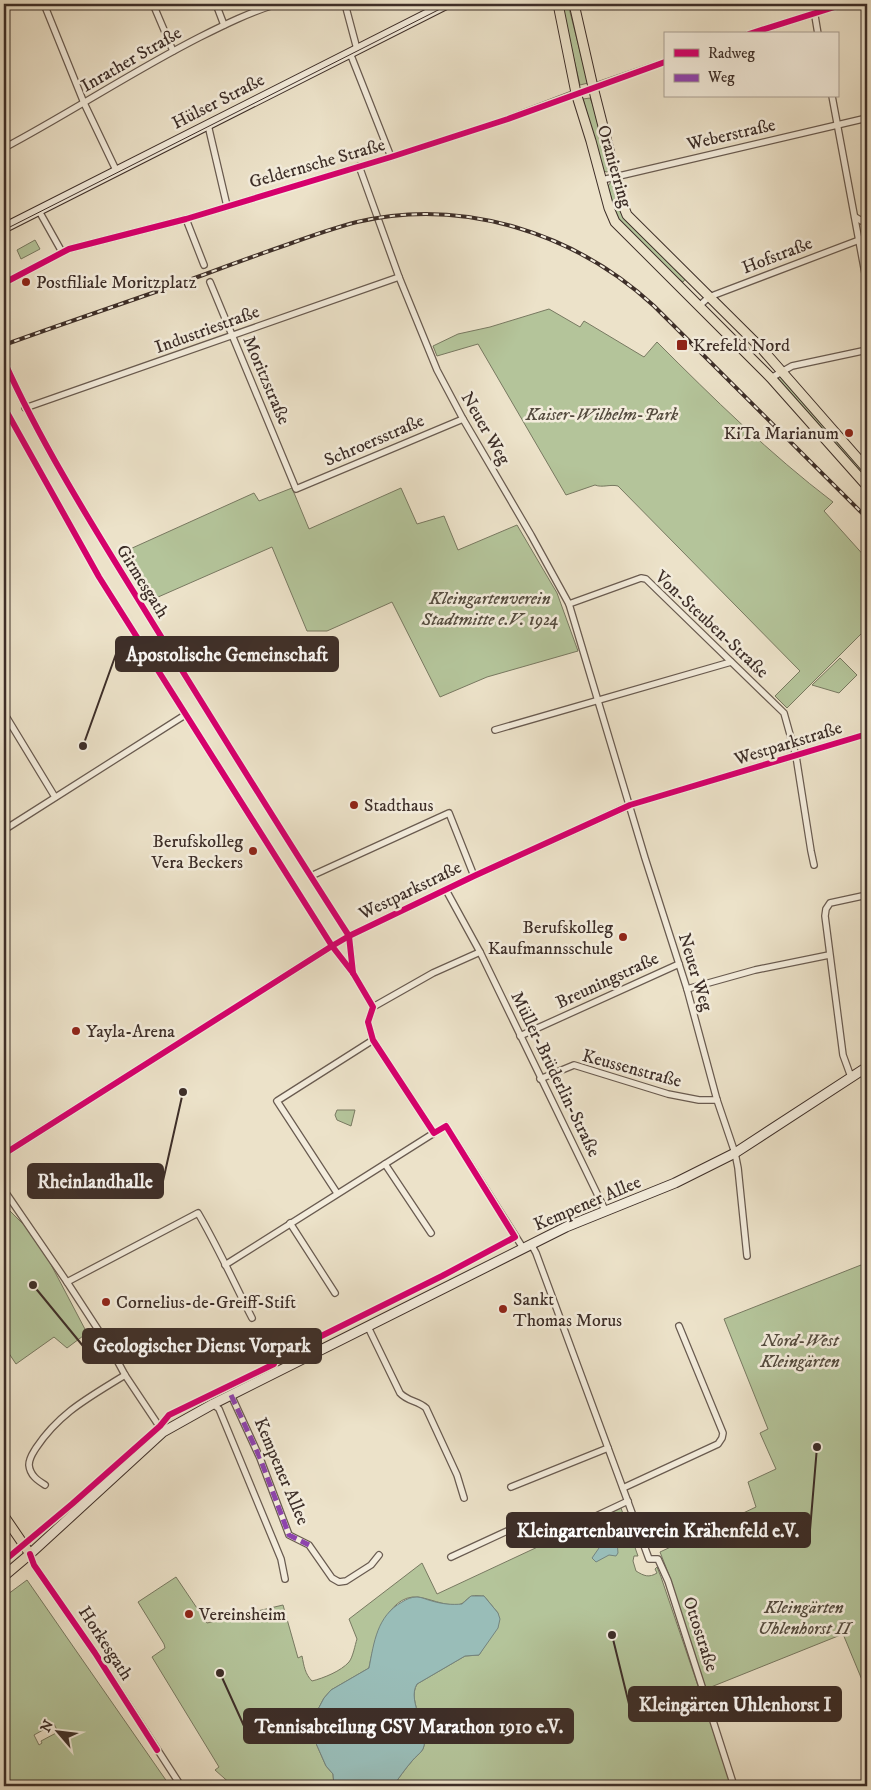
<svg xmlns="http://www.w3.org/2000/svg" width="871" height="1790" font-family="'IM FELL DW Pica',serif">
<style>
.green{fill:#b4c49a;stroke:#787961;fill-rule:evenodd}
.water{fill:#99bdb8;stroke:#74847e}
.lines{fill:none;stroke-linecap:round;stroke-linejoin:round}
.street-casing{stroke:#695b50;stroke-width:8}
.secondary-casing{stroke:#3d2e28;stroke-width:11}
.primary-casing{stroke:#3d2e28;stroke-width:11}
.street{stroke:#f3ecdc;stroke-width:5.5}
.secondary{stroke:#f3ecdc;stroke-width:9}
.primary{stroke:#ece2c9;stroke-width:9}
.tram{stroke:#3d2e28;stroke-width:1}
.rail-casing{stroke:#3d2e28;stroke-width:4}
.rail{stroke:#f3ecdc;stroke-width:2;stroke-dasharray:5.5;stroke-linecap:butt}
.quiet{stroke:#8e44ad;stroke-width:5;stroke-dasharray:10 5;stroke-linecap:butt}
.cycleway-casing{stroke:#f3ecdc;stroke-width:9}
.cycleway{stroke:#d6006c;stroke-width:6}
.poi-dot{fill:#8f2418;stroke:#f3ecdc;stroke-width:2}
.labels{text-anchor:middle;stroke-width:5;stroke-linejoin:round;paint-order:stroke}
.street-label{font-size:18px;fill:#3d2e28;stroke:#f3ecdc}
.poi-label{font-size:18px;fill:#3d2e28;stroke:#f3ecdc;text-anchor:start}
.park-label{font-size:18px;font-style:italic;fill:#554c3f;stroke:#f3ecdc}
.leader{fill:none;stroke:#3d2e28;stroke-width:2}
.callout-dot{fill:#3d2e28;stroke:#f3ecdc;stroke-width:2}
.callout{fill:#3d2e28;stroke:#3d2e28;stroke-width:2}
.callout-label{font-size:19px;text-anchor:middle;font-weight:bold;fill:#fff}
</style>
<rect width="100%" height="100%" fill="#ece2c9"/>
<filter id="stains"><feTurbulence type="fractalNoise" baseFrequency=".004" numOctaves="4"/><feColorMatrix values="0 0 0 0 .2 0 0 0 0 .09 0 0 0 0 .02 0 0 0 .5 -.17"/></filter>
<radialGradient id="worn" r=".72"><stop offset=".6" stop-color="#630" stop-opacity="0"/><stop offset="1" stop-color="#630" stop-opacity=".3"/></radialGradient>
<g class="green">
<polygon points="561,4 568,4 588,83 580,85"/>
<polygon points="590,98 596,113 610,170 607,172 603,171 583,99"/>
<polygon points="611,182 615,187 622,215 686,278 683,282 674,276 652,252 629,232 617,217 608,186"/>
<polygon points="35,240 40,249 21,259 17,250"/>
<path d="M549,309L580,327L584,321L644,357L657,342C713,398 770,454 833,502L824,511L867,559V628L787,708L775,696L800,671L618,486C610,484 602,488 595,485L566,495L478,344L437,356L433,346L458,334L490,327Z"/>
<polygon points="780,376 867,473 867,480 778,379"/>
<polygon points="292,488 309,529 401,488 417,524 444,516 458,550 517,525 557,593 578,651 487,677 440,697 392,602 327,631 307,631 272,547 149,601 119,554 254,493 259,501"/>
<polygon points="840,658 857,675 839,693 812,685"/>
<polygon points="337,1110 355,1110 351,1126 337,1120 335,1115"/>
<polygon points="4,1205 37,1238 87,1333 67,1348 54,1337 16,1364 4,1346"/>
<polygon points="861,1265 867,1282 867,1692 843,1634 706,1689 669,1575 660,1552 756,1507 748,1482 776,1469 760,1433 768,1429 724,1319"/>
<path d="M621,1508L638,1556H634L633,1561L636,1571C644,1576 649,1578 657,1573L655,1569L657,1567L661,1577L732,1786H393C399,1778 405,1769 412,1761C415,1757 421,1753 423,1749C431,1730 406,1702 417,1684L465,1656L479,1655L486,1644L498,1613L484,1596C481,1596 475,1595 472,1596C465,1599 464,1605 456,1605C442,1605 431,1599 418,1597C386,1594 373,1645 369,1668L331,1690L324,1698L315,1715L311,1732L326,1766L333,1774L334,1786H233L215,1770L219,1767L152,1657L165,1648L164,1644L138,1602L176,1577L207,1623L283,1605L298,1658L302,1656C304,1666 305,1674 312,1681C324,1678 341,1671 349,1662C353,1657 355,1645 357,1639L349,1619L422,1563L437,1594Z"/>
<path d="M27,1580L170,1786H4V1597ZM54,1724L58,1732L41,1741L42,1743L39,1745L34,1735Z"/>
</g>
<g class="water">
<polygon points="606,1538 612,1538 617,1541 618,1553 616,1556 609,1555 596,1562 592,1558"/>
<path d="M471,1596H484L498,1613L500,1619L498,1628L479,1655L465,1656L417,1684C406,1702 431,1730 423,1749C421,1753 415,1757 412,1761C405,1769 399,1778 393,1786H334L333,1774L326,1766L311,1732L315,1715L324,1698L331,1690L369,1668C374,1642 377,1616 402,1602C407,1599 411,1597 417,1597C422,1597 427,1600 432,1601C442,1604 452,1605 462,1604Z"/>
</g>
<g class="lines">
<g class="street-casing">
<g id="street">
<polyline points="44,4 84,103 116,170"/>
<polyline points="153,4 173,51"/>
<polyline points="216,4 224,25"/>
<polyline points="345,4 357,49"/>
<polyline points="813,4 818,34"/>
<polyline points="749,34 844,4"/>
<polyline points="350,53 391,157"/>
<polyline points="593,87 665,62"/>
<polyline points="832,96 867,284"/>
<polyline points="208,125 227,206"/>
<path d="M4,148C70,113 133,71 200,37C224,25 250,12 277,4"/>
<polyline points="359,166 399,277 437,370 463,419 531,535 569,604 645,858 687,989 717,1100 735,1153 738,1168 747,1256"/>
<polyline points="602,180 867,118"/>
<polyline points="39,211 62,252"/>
<polyline points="855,217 867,224"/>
<polyline points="186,219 204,265"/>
<polyline points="210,282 296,489 463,419"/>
<polyline points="4,283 69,249 186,219 391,157 508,119 576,93"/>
<polyline points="699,306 709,297 867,237"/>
<path d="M4,361C44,450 98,534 149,617C215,724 281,831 349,936L353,973"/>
<polyline points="771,378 792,366 867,350"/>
<polyline points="4,407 99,577 332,946 353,973 373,1007 368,1022 373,1040 434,1133 446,1126 523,1248"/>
<polyline points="25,408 399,277"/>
<polyline points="569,604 641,578 646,579 784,713 796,756 811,851 814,865"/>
<polyline points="4,713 55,797"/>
<polyline points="495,730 731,662"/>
<polyline points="4,830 185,715"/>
<polyline points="311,876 449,813 474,876"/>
<polyline points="446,890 480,952 605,1210"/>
<polyline points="687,989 755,970 829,955"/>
<polyline points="373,1007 433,973 480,952"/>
<polyline points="520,1036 679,964"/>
<polyline points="851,1077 843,1055 825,916 826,909 830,903 867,895"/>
<polyline points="540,1079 574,1065 668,1094 699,1100 717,1100"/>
<polyline points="4,1154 332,946 349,936 474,876 630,805 867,734"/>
<polyline points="385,1164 431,1233"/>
<polyline points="4,1190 67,1282 112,1351 125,1375 163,1432"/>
<polyline points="337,1193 277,1101 373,1040"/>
<polyline points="290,1223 335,1293"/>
<polyline points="531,1244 536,1253 649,1559 658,1559 668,1581 734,1786"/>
<polyline points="225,1265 434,1133"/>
<path d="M67,1282L198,1213C218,1247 234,1283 252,1318"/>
<path d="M368,1327L400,1393C407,1401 418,1401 426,1408L457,1475L464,1498"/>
<polyline points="231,1395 260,1458 289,1535 309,1545 332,1578 339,1582 346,1581 371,1565 379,1555"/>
<polyline points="213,1404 219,1409 281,1559 285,1579"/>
<path d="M45,1485C37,1480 30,1475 29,1465C29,1458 33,1453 36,1448C60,1412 90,1397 125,1375"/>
<polyline points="511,1487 608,1448"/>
<polyline points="623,1488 718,1444 722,1438 723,1433 679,1326"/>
<polyline points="30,1554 34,1565 95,1653 181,1786"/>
<polyline points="451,1557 518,1526 541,1542 628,1501"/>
</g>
</g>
<g class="secondary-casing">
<g id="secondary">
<polyline points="4,228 447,4"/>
<polyline points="30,1554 163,1432 213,1404 566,1227 675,1183 735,1153 867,1067"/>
</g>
</g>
<g class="primary-casing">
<g id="primary">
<polyline points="558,4 576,93 591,141 609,208 615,222 771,378 867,486"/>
<polyline points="574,4 593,87 623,205 627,215 762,349 867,469"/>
<polyline points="4,1516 30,1554 4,1576"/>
</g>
</g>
<use href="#street" class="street"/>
<use href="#secondary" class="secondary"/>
<use href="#primary" class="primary"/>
<polyline class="tram" points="4,230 450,4"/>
<g class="rail-casing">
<path id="rail" d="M4,345C70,321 137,299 203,275C232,264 260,254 289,244C311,236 334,228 357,222C463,197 575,233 654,306L867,518"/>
</g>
<use href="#rail" class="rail"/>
<polyline class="quiet" points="231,1395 260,1458 289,1535 309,1545"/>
<g class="cycleway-casing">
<g id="cycleway">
<polyline points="749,34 844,4"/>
<polyline points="4,283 69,249 186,219 391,157 508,119 665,62"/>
<path d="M4,361C44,450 98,534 149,617C215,724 281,831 349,936L353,973"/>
<polyline points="4,407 99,577 332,946 353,973 373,1007 368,1022 373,1040 434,1133 446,1126 515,1237 442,1276 275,1359 274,1364 169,1415 160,1426 72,1504 4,1561"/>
<polyline points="4,1154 332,946 349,936 474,876 630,805 867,734"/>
<polyline points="30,1554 34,1565 95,1653 157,1750"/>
</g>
</g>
<use href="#cycleway" class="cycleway"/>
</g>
<g class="poi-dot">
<circle cx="26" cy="282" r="5"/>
<rect x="676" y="339" width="12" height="12" rx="2.5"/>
<circle cx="849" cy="433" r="5"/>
<circle cx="354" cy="805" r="5"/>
<circle cx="253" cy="851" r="5"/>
<circle cx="623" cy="937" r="5"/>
<circle cx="76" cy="1031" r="5"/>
<circle cx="106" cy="1302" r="5"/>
<circle cx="503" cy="1309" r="5"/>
<circle cx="189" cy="1614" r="5"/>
</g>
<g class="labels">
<g class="street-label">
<text transform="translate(131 59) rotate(-30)" y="6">Inrather Straße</text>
<text transform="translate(218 101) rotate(-27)" y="6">Hülser Straße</text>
<text transform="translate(731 134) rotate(-13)" y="6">Weberstraße</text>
<text transform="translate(317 163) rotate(-16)" y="6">Geldernsche Straße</text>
<text transform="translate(615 166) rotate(74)" y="6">Oranierring</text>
<text transform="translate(777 255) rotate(-21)" y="6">Hofstraße</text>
<text transform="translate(207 329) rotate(-20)" y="6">Industriestraße</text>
<text transform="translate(267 380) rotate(67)" y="6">Moritzstraße</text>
<text transform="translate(486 428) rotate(60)" y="6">Neuer Weg</text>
<text transform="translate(374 440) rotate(-23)" y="6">Schroersstraße</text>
<text transform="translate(143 581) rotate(58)" y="6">Girmesgath</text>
<text transform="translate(712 624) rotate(43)" y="6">Von-Steuben-Straße</text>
<text transform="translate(788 743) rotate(-17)" y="6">Westparkstraße</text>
<text transform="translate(410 890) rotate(-26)" y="6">Westparkstraße</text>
<text transform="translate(696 972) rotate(73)" y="6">Neuer Weg</text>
<text transform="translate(607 980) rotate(-25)" y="6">Breuningstraße</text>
<text transform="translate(632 1068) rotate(15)" y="6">Keussenstraße</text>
<text transform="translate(556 1074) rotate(64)" y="6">Müller-Brüderlin-Straße</text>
<text transform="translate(587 1203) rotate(-23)" y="6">Kempener Allee</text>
<text transform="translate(282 1471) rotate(67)" y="6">Kempener Allee</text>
<text transform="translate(701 1634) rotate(72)" y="6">Ottostraße</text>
<text transform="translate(106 1643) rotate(57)" y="6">Horkesgath</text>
</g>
<g class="poi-label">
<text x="36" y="288">Postfiliale Moritzplatz</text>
<text x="693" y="351">Krefeld Nord</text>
<text x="839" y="439" text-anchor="end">KiTa Marianum</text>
<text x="364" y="811">Stadthaus</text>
<text x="243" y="847" text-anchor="end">Berufskolleg<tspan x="243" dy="21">Vera Beckers</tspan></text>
<text x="613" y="933" text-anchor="end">Berufskolleg<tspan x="613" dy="21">Kaufmannsschule</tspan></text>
<text x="86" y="1037">Yayla-Arena</text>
<text x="513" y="1305">Sankt<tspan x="513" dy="21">Thomas Morus</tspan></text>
<text x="116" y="1308">Cornelius-de-Greiff-Stift</text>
<text x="199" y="1620">Vereinsheim</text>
</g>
<g class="park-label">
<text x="602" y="420">Kaiser-Wilhelm-Park</text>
<text x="490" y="604">Kleingartenverein<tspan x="490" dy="21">Stadtmitte e.V. 1924</tspan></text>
<text x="800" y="1346">Nord-West<tspan x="800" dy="21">Kleingärten</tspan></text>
<text x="804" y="1613">Kleingärten<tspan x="804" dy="21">Uhlenhorst II</tspan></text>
</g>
</g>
<path class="leader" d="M83 746L116 654M183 1092L163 1181M33 1285L83 1346M817 1447L810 1530M612 1635L629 1704M220 1673L244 1726"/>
<g class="callout-dot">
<circle cx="83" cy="746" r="5"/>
<circle cx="183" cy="1092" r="5"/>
<circle cx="33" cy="1285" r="5"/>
<circle cx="817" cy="1447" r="5"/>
<circle cx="612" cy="1635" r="5"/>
<circle cx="220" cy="1673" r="5"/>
</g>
<g class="callout">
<rect x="116" y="637" width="222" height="34" rx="5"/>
<rect x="28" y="1164" width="135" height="34" rx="5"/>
<rect x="83" y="1329" width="238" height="34" rx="5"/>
<rect x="507" y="1513" width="303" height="34" rx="5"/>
<rect x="629" y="1687" width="212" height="34" rx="5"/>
<rect x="244" y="1709" width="329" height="34" rx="5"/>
</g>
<g class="callout-label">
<text x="227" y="661">Apostolische Gemeinschaft</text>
<text x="95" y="1188">Rheinlandhalle</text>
<text x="202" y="1352">Geologischer Dienst Vorpark</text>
<text x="658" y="1537">Kleingartenbauverein Krähenfeld e.V.</text>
<text x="735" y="1711">Kleingärten Uhlenhorst I</text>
<text x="409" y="1733">Tennisabteilung CSV Marathon 1910 e.V.</text>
</g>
<rect width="871" height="1790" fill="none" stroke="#ece2c9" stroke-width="20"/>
<rect x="5" y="5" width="861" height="1780" fill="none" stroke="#3d2e28" stroke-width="2.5"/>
<rect x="10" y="10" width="851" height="1770" fill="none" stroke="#3d2e28"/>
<rect x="664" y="32" width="175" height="65" fill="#f3ecdc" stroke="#aaa094"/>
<rect x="674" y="49" width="25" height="8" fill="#d6006c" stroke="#aaa094"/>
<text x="708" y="58" font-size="15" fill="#3d2e28">Radweg</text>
<rect x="674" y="74" width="25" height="8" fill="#8e44ad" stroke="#aaa094"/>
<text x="708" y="82" font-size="15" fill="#3d2e28">Weg</text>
<g transform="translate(58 1732) rotate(298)" stroke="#f3ecdc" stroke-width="4" paint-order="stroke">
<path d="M0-4L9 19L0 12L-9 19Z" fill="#3d2e28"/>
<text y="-8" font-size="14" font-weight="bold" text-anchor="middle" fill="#3d2e28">N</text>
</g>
<rect width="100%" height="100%" filter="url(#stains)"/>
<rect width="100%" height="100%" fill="url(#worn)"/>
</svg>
